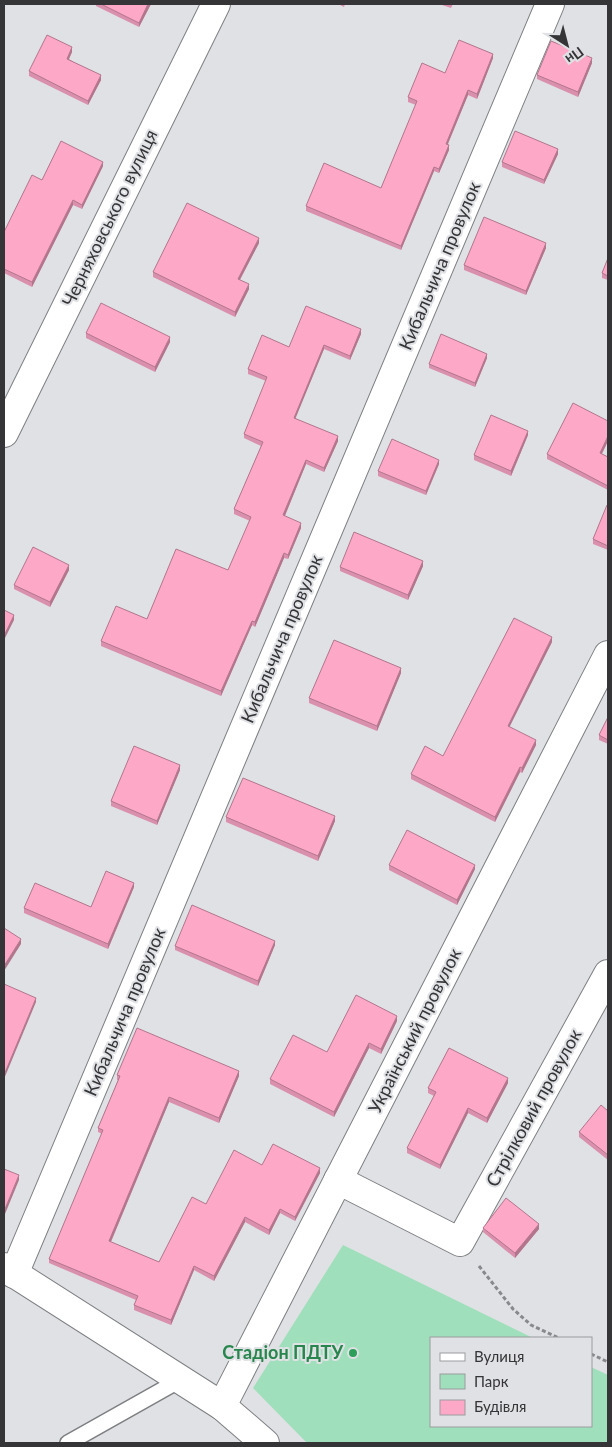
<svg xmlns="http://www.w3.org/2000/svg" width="612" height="1447" font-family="Lato,sans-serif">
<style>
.green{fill:#a0dfbb}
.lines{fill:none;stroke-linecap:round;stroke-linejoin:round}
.service-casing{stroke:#7d7f82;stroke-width:18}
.minor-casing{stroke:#7d7f82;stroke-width:30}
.path{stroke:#88898c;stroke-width:3;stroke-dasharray:4 2.5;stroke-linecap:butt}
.service{stroke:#fff;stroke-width:15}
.minor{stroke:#fff;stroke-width:28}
.wall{fill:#da90ac}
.shaded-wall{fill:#b2768c}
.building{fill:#fea8c8;stroke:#b2768c}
.leisure-dot{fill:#2e9e5b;stroke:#dfe1e4;stroke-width:2}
.labels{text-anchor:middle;stroke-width:4;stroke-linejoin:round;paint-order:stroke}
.street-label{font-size:18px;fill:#353537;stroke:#dfe1e4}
.leisure-label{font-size:18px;font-weight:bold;fill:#27864d;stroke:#dfe1e4;text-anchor:end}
</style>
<rect width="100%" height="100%" fill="#dfe1e4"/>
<polygon class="green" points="343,1245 533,1338 431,1338 431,1426 591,1426 591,1367 608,1375 608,1443 307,1443 253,1388"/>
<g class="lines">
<g class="service-casing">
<polyline id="service" points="68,1443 180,1380"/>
</g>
<g class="minor-casing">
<g id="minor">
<polyline points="4,433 216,4"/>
<polyline points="338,1180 460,1242 608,974"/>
<polyline points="4,1267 222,1406 265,1443"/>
<polyline points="14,1274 550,4"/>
<polyline points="222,1406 608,655"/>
</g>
</g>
<g class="path">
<polyline points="479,1266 513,1309 531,1325 559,1338"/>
<polyline points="591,1354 608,1362"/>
</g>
<use href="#service" class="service"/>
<use href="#minor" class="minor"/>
</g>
<g class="wall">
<polygon points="96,4 151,4 139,27 96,6"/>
<polygon points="338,4 345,4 344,7"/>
<polygon points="439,4 453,4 451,8"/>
<polygon points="72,52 69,59 101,80 88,105 29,76 29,71"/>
<polygon points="493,58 477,99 468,95 448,144 449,150 439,173 434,171 401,250 306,211 306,206 381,188 416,105 408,102 408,97 445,73"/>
<polygon points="592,63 578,97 537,79 537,75"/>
<polygon points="558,154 544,184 502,167 502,162"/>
<polygon points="103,166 82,209 73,205 32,287 4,273 4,232 42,180"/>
<polygon points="259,243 240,280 249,289 235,317 153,277 153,272"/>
<polygon points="546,248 526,295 464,270 464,265"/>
<polygon points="608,258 608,280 602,278 602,273"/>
<polygon points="86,333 170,342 155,372 86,338"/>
<polygon points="361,334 350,360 324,349 295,418 338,441 324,472 306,464 285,516 301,528 288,559 284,558 255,627 252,625 221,696 101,646 101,641 147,619 228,570 250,521 234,514 234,509 261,446 244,438 244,434 266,381 248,374 248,369 289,347"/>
<polygon points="487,358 475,387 429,368 429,364"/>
<polygon points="528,435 511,476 474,460 474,455"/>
<polygon points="608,441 602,454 608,457 608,490 547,459 547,454"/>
<polygon points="439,464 426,495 378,476 378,471"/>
<polygon points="608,505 608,550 593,544 593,539"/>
<polygon points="423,566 408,600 340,571 340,567"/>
<polygon points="69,570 50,607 14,589 14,585"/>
<polygon points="552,642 509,726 536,745 522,773 520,772 495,822 411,779 411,774 443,756"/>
<polygon points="401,673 377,731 309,703 309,698"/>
<polygon points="608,717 608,744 599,740 599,735"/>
<polygon points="180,770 157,825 111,806 111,801"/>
<polygon points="226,817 335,821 318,861 226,822"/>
<polygon points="389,865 475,869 457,905 389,870"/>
<polygon points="134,887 108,949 24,913 24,908 91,907"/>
<polygon points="275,945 258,986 175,950 175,946"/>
<polygon points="397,1021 381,1054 369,1048 334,1117 270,1084 270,1079 327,1052"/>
<polygon points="117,1075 239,1076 219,1123 169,1102 111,1242 159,1262 206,1204 262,1165 320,1173 295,1221 280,1213 269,1235 245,1222 214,1281 194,1270 171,1325 134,1310 134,1305 136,1300 49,1263 49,1259 102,1134 98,1132 98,1128 118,1080 117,1080"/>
<polygon points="508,1083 487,1123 468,1113 440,1169 407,1153 407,1148 434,1096 428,1093 428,1088"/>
<polygon points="608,1111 608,1160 579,1137 579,1132"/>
<polygon points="483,1228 539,1229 515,1258 483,1232"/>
</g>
<g class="shaded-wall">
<polygon points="148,4 151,4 139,27 139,23"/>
<polygon points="72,47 72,52 67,63 67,59"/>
<polygon points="493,54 493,58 477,99 477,94"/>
<polygon points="592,58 592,63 578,97 578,92"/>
<polygon points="101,75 101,80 88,105 88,101"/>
<polygon points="468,90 468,95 446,148 446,144"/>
<polygon points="449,145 449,150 439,173 439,169"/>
<polygon points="558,149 558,154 544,184 544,180"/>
<polygon points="103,162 103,166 82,209 82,205"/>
<polygon points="434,167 434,171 401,250 401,246"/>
<polygon points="73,200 73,205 32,287 32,282"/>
<polygon points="259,238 259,243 238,283 238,279"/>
<polygon points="546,243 546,248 526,295 526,291"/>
<polygon points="249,284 249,289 235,317 235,312"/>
<polygon points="361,329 361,334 350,360 350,356"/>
<polygon points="170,337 170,342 155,372 155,367"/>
<polygon points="324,345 324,349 294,422 294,418"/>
<polygon points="487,354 487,358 475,387 475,383"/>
<polygon points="528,431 528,435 511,476 511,471"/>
<polygon points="338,436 338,441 324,472 324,468"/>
<polygon points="608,436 608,441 600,457 600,453"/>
<polygon points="306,460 306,464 283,520 283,515"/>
<polygon points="439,460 439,464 426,495 426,491"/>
<polygon points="301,523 301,528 288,559 288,555"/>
<polygon points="284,553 284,558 255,627 255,622"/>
<polygon points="423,561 423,566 408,600 408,595"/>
<polygon points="69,565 69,570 50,607 50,602"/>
<polygon points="14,615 14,620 4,640 4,636"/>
<polygon points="252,621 252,625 221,696 221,691"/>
<polygon points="552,637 552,642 508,730 508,726"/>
<polygon points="401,668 401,673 377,731 377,726"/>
<polygon points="536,740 536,745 522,773 522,768"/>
<polygon points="180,765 180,770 157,825 157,821"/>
<polygon points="520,767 520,772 495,822 495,817"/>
<polygon points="335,816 335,821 318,861 318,856"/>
<polygon points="475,865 475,869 457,905 457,900"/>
<polygon points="134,883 134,887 108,949 108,944"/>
<polygon points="21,939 21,944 4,971 4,966"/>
<polygon points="275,941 275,945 258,986 258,981"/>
<polygon points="36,998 36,1002 4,1079 4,1075"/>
<polygon points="397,1016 397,1021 381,1054 381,1049"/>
<polygon points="369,1043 369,1048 334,1117 334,1112"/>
<polygon points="239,1071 239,1076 219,1123 219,1118"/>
<polygon points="508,1078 508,1083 487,1123 487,1118"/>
<polygon points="169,1097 169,1102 109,1246 109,1241"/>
<polygon points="468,1108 468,1113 440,1169 440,1165"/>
<polygon points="320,1168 320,1173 295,1221 295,1217"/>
<polygon points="19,1175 19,1180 5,1214 5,1209"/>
<polygon points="280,1209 280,1213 269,1235 269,1230"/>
<polygon points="245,1217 245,1222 214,1281 214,1276"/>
<polygon points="539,1224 539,1229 515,1258 515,1253"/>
<polygon points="194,1266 194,1270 171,1325 171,1320"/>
</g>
<g class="building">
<polygon points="101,4 148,4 139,23"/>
<polygon points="47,35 72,47 67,59 101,75 88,101 29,71"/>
<polygon points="459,40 493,54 477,94 468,90 446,144 449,145 439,169 434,167 401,246 306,206 324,163 381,188 417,101 408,97 422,63 445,73"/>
<polygon points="551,41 592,58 578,92 537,75"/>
<polygon points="515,131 558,149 544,180 502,162"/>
<polygon points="61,141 103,162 82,205 73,200 32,282 4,269 4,232 32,175 42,180"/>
<polygon points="187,203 259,238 238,279 249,284 235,312 153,272"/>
<polygon points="484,217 546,243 526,291 464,265"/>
<polygon points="608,258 608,276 602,273"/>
<polygon points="101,303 170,337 155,367 86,333"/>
<polygon points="306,306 361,329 350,356 324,345 294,418 338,436 324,468 306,460 283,515 301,523 288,555 284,553 255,622 252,621 221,691 101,641 116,606 147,619 176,549 228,570 251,517 234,509 263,442 244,434 267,377 248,369 262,335 289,347"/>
<polygon points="441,334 487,354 475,383 429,364"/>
<polygon points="573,403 608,421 608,436 600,453 608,457 608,486 547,454"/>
<polygon points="491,415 528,431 511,471 474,455"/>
<polygon points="392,439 439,460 426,491 378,471"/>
<polygon points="607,505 608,505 608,546 593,539"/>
<polygon points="354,532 423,561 408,595 340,567"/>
<polygon points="33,547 69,565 50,602 14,585"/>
<polygon points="4,610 14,615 4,636"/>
<polygon points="514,618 552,637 508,726 536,740 522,768 520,767 495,817 411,774 425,746 443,756"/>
<polygon points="334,640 401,668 377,726 309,698"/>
<polygon points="608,717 608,740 599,735"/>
<polygon points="134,746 180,765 157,821 111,801"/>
<polygon points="243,778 335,816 318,856 226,817"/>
<polygon points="407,830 475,865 457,900 389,865"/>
<polygon points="106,871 134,883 108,944 24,908 35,883 91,907"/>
<polygon points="192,905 275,941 258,981 175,946"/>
<polygon points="4,928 21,939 4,966"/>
<polygon points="4,984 36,998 4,1075"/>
<polygon points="356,995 397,1016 381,1049 369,1043 334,1112 270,1079 293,1035 327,1052"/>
<polygon points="137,1028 239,1071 219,1118 169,1097 109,1241 159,1262 192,1197 206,1204 234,1150 262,1165 273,1144 320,1168 295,1217 280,1209 269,1230 245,1217 214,1276 194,1266 171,1320 134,1305 138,1296 49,1259 103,1130 98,1128 120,1076 117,1075"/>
<polygon points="449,1048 508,1078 487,1118 468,1108 440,1165 407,1148 436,1092 428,1088"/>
<polygon points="601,1105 608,1111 608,1155 579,1132"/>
<polygon points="4,1169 19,1175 5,1209 4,1209"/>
<polygon points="506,1198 539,1224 515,1253 483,1228"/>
</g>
<circle class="leisure-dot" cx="353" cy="1353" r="5"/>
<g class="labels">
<g class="street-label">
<text transform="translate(110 218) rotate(-64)" y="6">Черняховського вулиця</text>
<text transform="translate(440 266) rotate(-67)" y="6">Кибальчича провулок</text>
<text transform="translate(282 639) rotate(-67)" y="6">Кибальчича провулок</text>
<text transform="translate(125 1012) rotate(-67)" y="6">Кибальчича провулок</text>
<text transform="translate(415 1031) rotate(-63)" y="6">Український провулок</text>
<text transform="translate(534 1108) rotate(-61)" y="6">Стрілковий провулок</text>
</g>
<g class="leisure-label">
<text x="343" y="1359">Стадіон ПДТУ</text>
</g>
</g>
<rect width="612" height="1447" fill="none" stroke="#353537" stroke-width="10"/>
<rect x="430" y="1337" width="162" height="90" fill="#dfe1e4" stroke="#9b9c9f"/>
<rect x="440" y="1353" width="25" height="8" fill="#ffffff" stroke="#9b9c9f"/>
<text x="474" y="1362" font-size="15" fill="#353537">Вулиця</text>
<rect x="440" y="1374" width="25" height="15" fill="#a0dfbb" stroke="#9b9c9f"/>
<text x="474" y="1387" font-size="15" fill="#353537">Парк</text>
<rect x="440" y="1400" width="25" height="15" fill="#fea8c8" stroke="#9b9c9f"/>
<text x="474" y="1412" font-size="15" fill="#353537">Будівля</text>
<g transform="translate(567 45) rotate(144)" stroke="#dfe1e4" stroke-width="4" paint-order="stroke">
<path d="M0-4L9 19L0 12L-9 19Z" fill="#353537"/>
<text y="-8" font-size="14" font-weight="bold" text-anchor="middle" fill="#353537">Пн</text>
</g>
</svg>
